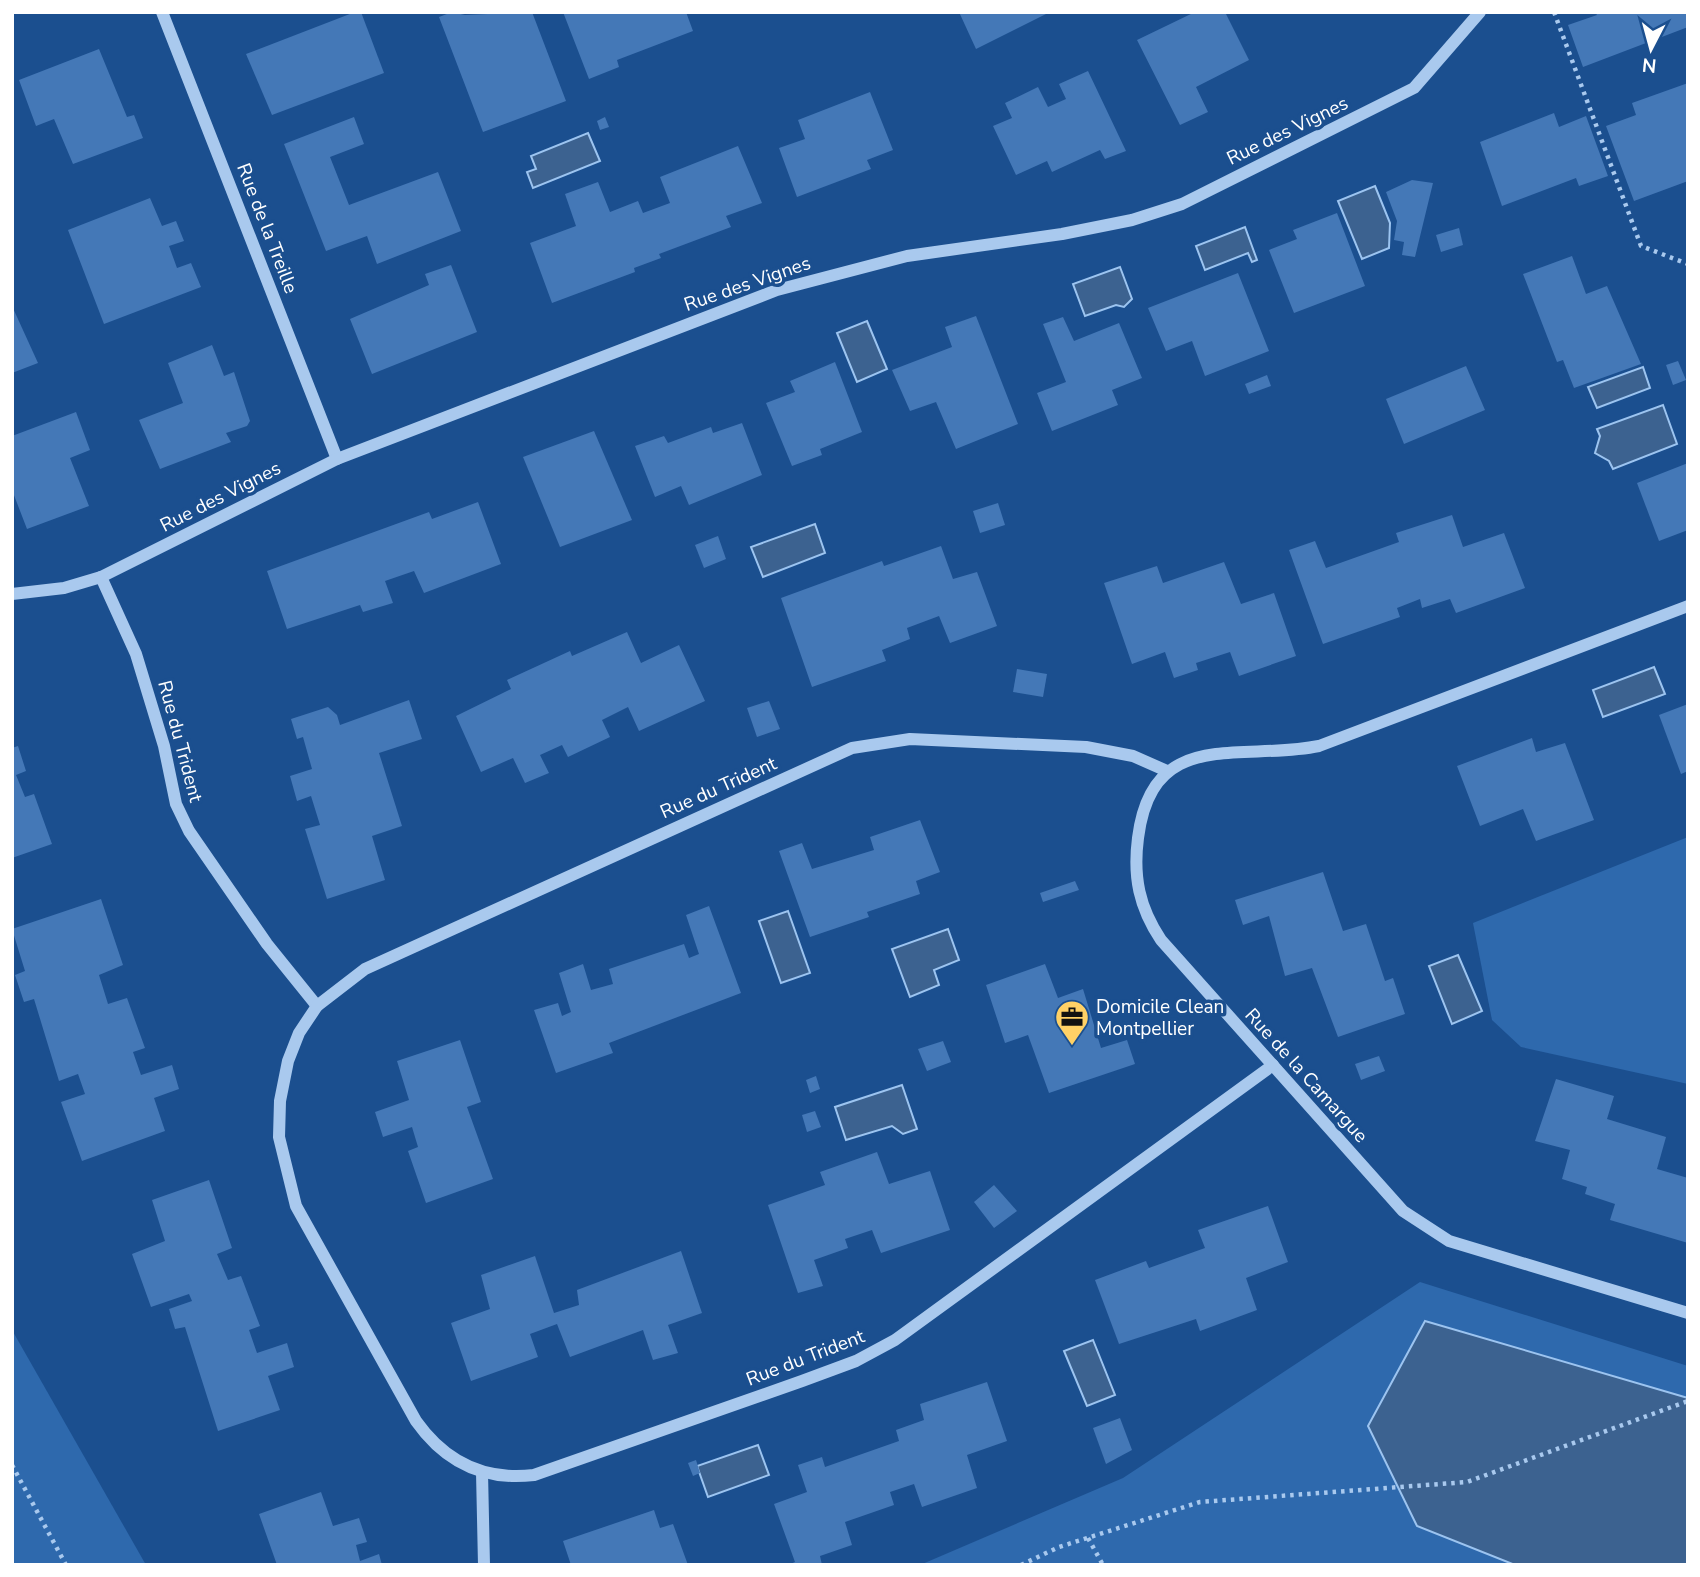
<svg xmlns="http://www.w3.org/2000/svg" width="1700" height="1577" font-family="'Nunito Sans',sans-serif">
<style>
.green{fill:#2e69ad}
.water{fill:#3c6290;stroke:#9cc4f0;stroke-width:2}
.building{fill:#4478b7}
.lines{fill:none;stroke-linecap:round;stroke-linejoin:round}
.path{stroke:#a9c9ee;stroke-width:4.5;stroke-dasharray:3.5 5;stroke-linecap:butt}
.minor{stroke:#a9c9ee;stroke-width:12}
.labels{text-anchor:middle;stroke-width:7;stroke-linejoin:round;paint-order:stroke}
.street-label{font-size:19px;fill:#fff;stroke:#1b4f8f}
.poi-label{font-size:19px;fill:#fff;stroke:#1b4f8f;text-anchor:start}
</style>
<rect width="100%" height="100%" fill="#1b4f8f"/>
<g class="green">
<polygon points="1688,837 1688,1084 1521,1047 1492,1020 1473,923"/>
<polygon points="1420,1282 1688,1366 1688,1565 920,1565 1123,1478"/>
<polygon points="12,1330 146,1565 12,1565"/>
</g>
<g class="water">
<polygon points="588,133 600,161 533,188 527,172 536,169 531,156"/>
<polygon points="1375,186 1390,223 1389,248 1362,259 1338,201"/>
<polygon points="1245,227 1257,260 1252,262 1248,253 1205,270 1196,246"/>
<polygon points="1120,267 1132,299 1124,307 1116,305 1085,316 1073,284"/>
<polygon points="867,321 887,369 857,382 837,333"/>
<polygon points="1643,367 1650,388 1597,408 1588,387"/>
<polygon points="1663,405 1677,444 1613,469 1609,461 1595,453 1600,436 1597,429"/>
<polygon points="815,524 825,553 763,577 751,547"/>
<polygon points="1654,667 1665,694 1603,717 1593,690"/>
<polygon points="788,911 810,973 781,983 759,921"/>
<polygon points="948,929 959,960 934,970 939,985 910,997 892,949"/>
<polygon points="1458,955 1482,1011 1452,1024 1429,966"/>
<polygon points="902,1085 917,1129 903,1134 892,1126 846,1140 835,1107"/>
<polygon points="1425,1321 1688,1398 1688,1565 1515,1565 1417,1526 1368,1426"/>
<polygon points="1093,1340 1115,1395 1087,1406 1064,1351"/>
<polygon points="758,1445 769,1475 708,1497 697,1466"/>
</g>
<g class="building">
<polygon points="355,12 361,12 384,73 272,115 246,54"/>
<polygon points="452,12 465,15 532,12 566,101 483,132 439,17"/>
<polygon points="563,12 686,12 693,31 617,60 619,67 589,79"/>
<polygon points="959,12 1050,12 976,49"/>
<polygon points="1195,12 1225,12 1249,60 1196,87 1208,112 1180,125 1137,40"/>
<polygon points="1595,12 1688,12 1688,27 1583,67 1568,25 1597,15"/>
<polygon points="99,49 127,117 134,115 143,138 73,164 54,119 36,126 19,80"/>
<polygon points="1088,71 1126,151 1105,159 1100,150 1052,172 1047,161 1016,175 993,126 1012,118 1005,103 1038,87 1048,107 1066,99 1059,84"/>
<polygon points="1688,83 1688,181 1634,201 1606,126 1636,115 1632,103"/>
<polygon points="870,92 893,150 867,160 871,169 797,197 779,148 805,139 798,120"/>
<polygon points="1554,113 1559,127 1586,116 1608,176 1579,186 1576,178 1502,206 1480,142"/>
<polygon points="354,117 364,144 330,157 349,205 438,172 461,231 377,264 367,236 326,251 284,144"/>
<polygon points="605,117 609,127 600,130 597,121"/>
<polygon points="738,146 762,203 726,216 731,227 659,254 661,258 634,268 635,272 552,303 530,243 576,226 565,194 598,182 610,212 638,201 643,213 670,203 660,177"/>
<polygon points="1412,180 1433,183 1415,257 1402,255 1404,242 1394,240 1397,221 1386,192"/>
<polygon points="150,198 162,226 176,221 184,241 169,246 177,268 191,263 201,287 104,324 68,230"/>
<polygon points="1337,213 1365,286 1294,313 1269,250 1297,239 1293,230"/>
<polygon points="1459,228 1463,245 1441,252 1436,235"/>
<polygon points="1572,256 1586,294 1607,286 1641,364 1574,388 1563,360 1557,362 1523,274"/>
<polygon points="451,265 477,332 372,374 350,319 429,285 425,274"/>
<polygon points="1238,273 1269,351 1205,376 1192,341 1166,351 1148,308"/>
<polygon points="12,306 38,363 12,373"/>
<polygon points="976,316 1018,424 956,449 936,402 910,411 892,370 952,347 945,327"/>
<polygon points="1063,317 1074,341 1119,323 1142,378 1112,390 1118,405 1052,431 1037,393 1066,382 1043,324"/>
<polygon points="212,345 224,376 234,372 250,421 247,426 226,433 231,442 160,469 139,420 183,403 168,363"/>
<polygon points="1678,361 1686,380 1673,385 1666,365"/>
<polygon points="835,362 862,432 820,449 822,455 792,466 766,403 795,392 790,381"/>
<polygon points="1466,366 1485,410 1404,444 1386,399"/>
<polygon points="1267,375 1271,386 1249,394 1245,384"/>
<polygon points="76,412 90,450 70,458 89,506 27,529 12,490 12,436"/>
<polygon points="742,423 762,475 689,505 681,486 655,497 635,446 664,436 668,443 711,427 713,433"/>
<polygon points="594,431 632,520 560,547 523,457"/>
<polygon points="1688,463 1688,530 1659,541 1637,483"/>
<polygon points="478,502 501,564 424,593 414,571 385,581 393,603 363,612 360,605 287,629 267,571 429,512 432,519"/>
<polygon points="998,503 1005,525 980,533 973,511"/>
<polygon points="1452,515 1463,547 1504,533 1525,588 1456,613 1450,599 1422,608 1420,599 1397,608 1400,617 1323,644 1289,550 1315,541 1326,568 1399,542 1396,533"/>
<polygon points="718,536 726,559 704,568 695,545"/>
<polygon points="941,546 953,579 977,572 997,626 950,643 939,616 907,628 910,639 882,650 886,661 812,687 781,598 882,561 884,566"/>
<polygon points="1224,562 1241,604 1274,593 1296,656 1239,676 1230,652 1196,663 1198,670 1174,678 1165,652 1132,664 1104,583 1157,566 1163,583"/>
<polygon points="627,632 641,663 679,645 705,701 639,731 628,707 602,720 610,737 568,757 562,745 540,755 549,773 525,783 513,758 481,772 456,716 511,689 507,680 570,651 572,656"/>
<polygon points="1017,669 1047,674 1043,697 1013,692"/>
<polygon points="409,700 422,739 379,753 402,826 372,836 385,880 327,899 305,829 320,825 311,796 297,801 290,776 312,769 303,737 297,739 291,719 328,707 337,715 340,725"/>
<polygon points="769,701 780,729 757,737 747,708"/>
<polygon points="1688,704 1688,771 1681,774 1659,715"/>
<polygon points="1532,738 1536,752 1565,743 1594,820 1536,841 1523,809 1480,826 1457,766"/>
<polygon points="18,746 26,771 16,775 25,797 34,794 52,844 12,858 12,748"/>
<polygon points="920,820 940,872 916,881 920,894 867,912 869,917 810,937 779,851 802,843 812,869 874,850 870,837"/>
<polygon points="1323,872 1343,931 1366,924 1385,981 1393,978 1405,1014 1338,1037 1312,968 1285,976 1269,916 1243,925 1235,900"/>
<polygon points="1075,881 1079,890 1043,902 1040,893"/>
<polygon points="101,899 123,965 99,975 108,1004 127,998 145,1048 133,1052 141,1075 172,1065 179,1089 154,1098 165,1131 82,1161 61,1102 85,1094 78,1074 59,1081 34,999 24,1002 15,975 25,971 12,929"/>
<polygon points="709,906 741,993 609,1043 613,1053 556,1073 534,1010 558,1003 562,1016 571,1012 559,973 583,964 591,990 613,984 609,969 684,944 689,958 699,954 686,915"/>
<polygon points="1045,964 1058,998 1083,989 1101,1048 1127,1040 1135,1064 1049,1093 1028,1035 1005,1043 986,985"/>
<polygon points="460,1040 481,1102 467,1107 493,1179 426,1203 408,1151 418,1147 412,1127 383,1137 375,1112 409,1100 397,1061"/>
<polygon points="943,1041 951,1062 927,1071 918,1049"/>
<polygon points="1379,1056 1385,1071 1361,1080 1355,1064"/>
<polygon points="816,1076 820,1089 810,1093 806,1080"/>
<polygon points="1556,1079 1614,1096 1607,1119 1666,1137 1657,1169 1688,1178 1688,1243 1610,1220 1615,1204 1585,1194 1587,1187 1562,1179 1570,1150 1535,1141"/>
<polygon points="815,1111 821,1127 807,1132 802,1115"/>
<polygon points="877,1152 889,1184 930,1171 950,1230 881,1253 872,1230 845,1239 848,1248 814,1260 823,1286 798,1293 768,1205 825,1185 820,1172"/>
<polygon points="209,1180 232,1248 217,1254 228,1280 241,1276 260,1326 249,1330 257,1353 287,1343 294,1367 268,1376 280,1410 218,1431 185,1327 175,1329 169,1309 192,1301 189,1294 151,1307 132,1254 165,1241 152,1200"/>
<polygon points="994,1185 1017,1211 994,1228 974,1202"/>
<polygon points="1268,1206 1288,1262 1246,1278 1257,1310 1200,1331 1196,1319 1119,1344 1095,1280 1146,1261 1149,1268 1205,1248 1198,1230"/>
<polygon points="681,1251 702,1313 668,1325 678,1353 653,1360 643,1330 570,1357 557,1324 530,1334 538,1357 471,1381 451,1323 490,1309 481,1275 535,1256 554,1313 579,1305 577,1290"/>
<polygon points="987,1382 1007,1441 967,1455 977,1488 922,1507 914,1484 890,1492 894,1505 845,1522 852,1545 820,1556 822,1565 788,1565 795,1562 774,1504 807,1492 798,1465 822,1457 825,1467 899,1441 896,1430 924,1420 920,1404"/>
<polygon points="1120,1418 1132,1450 1106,1464 1093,1428"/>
<polygon points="696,1460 700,1473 693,1476 688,1463"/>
<polygon points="321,1492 333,1526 359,1518 367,1542 356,1545 360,1561 379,1554 382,1565 277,1565 259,1514"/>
<polygon points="654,1510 660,1528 673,1524 688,1565 571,1565 563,1541"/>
</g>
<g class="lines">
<g class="path">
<polyline points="1554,12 1641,246 1688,264"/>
<polyline points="12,1465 66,1565"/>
<polyline points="1088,1538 1103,1565"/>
<polyline points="1021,1565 1059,1547 1200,1502 1467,1482 1688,1401"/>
</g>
<g class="minor">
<polyline points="162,12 337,459"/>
<polyline points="101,577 136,654 164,746 176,804 189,831 267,944 317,1006"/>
<polyline points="12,594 64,588 101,577 337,459 777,290 907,256 1062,234 1132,220 1182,204 1414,88 1480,12"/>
<path d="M1688,606L1319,746C1240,762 1152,726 1138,838C1133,877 1139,907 1161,940L1403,1211L1449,1241L1688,1313"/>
<path d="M1167,771L1133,756L1086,747L910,739L852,748L365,969L317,1006L299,1033L288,1061L280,1101L279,1137L296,1206L416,1421C445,1462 484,1481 534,1475L802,1381L856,1361L895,1340L1273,1065"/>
<polyline points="482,1472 484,1565"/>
</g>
</g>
<defs>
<g id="office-pin" transform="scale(1.75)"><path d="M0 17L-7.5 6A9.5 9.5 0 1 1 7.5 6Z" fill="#ffd166" stroke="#1b4f8f"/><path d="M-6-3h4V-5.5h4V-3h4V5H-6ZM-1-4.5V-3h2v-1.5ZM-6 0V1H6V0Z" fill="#111"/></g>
</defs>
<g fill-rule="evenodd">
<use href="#office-pin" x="1072" y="1017"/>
</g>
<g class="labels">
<g class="street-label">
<text transform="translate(1287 130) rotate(-26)" y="7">Rue des Vignes</text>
<text transform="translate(268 228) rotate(69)" y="7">Rue de la Treille</text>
<text transform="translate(747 283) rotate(-19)" y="7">Rue des Vignes</text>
<text transform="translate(220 496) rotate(-27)" y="7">Rue des Vignes</text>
<text transform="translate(181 741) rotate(75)" y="7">Rue du Trident</text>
<text transform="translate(718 787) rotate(-24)" y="7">Rue du Trident</text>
<text transform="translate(1307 1075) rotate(48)" y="7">Rue de la Camargue</text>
<text transform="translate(805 1357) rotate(-21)" y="7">Rue du Trident</text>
</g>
<g class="poi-label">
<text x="1096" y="1013">Domicile Clean<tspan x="1096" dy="22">Montpellier</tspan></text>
</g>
</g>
<rect width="1700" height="1577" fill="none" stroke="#ffffff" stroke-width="28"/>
<g transform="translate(1651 49) rotate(186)" stroke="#1b4f8f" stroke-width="5" paint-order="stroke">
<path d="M0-5L12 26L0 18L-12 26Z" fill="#ffffff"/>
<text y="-10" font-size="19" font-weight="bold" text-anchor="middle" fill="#ffffff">N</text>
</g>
</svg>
